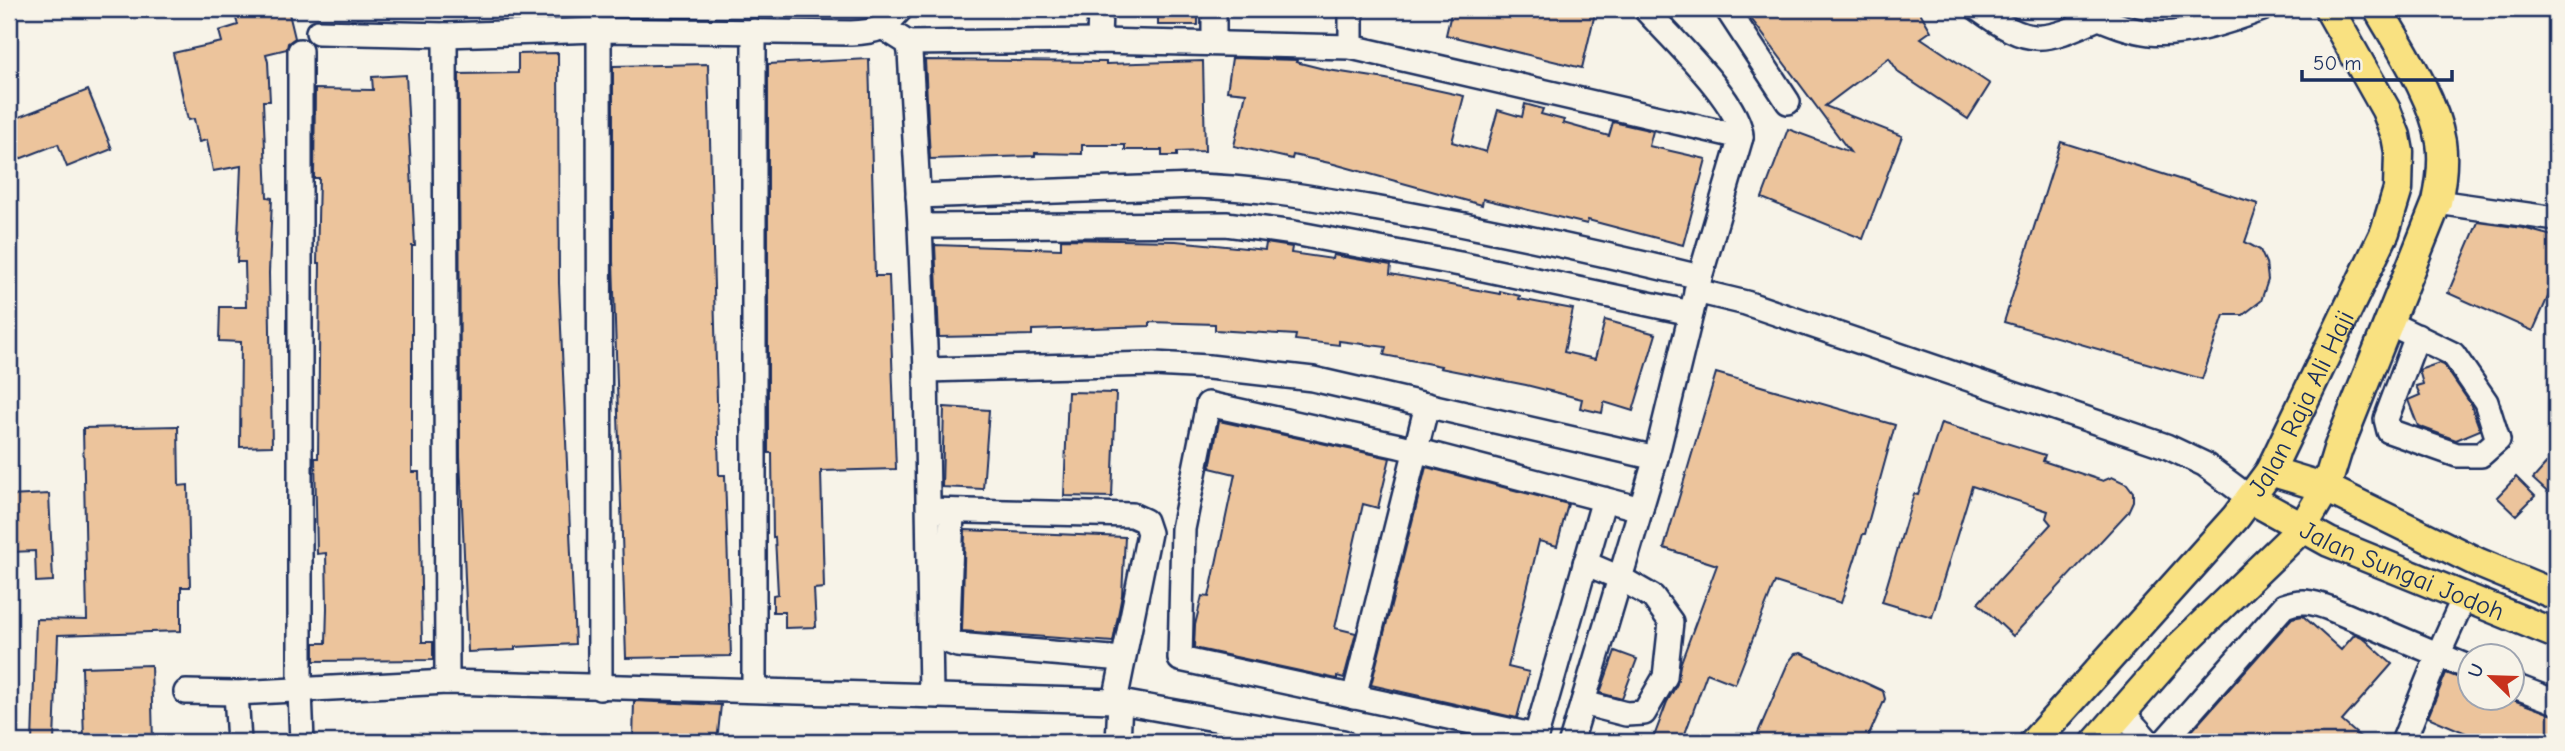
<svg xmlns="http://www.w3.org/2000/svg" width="2565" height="751" font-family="'Comic Neue',sans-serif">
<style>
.building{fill:#ecc49c;stroke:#1b2f5e;stroke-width:2}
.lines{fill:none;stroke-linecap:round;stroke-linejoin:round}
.minor-casing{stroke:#1b2f5e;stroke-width:28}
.major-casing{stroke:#1b2f5e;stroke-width:33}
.minor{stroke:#f7f3e8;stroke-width:23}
.major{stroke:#f9e181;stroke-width:28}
.labels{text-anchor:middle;stroke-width:7;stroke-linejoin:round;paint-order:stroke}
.street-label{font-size:26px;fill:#1b2f5e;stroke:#f7f3e8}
</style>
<rect width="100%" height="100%" fill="#f7f3e8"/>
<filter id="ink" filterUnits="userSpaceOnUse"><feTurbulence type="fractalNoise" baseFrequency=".0143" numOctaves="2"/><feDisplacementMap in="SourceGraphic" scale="14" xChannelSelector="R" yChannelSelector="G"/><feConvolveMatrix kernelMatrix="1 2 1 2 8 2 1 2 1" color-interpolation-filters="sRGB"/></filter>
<g filter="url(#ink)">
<g class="building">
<polygon points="233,9 288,9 295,38 288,43 287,49 266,54 268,62 270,101 263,101 267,197 272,198 269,273 272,446 240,447 241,342 219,341 220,307 246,307 245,262 237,262 241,166 213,171 207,140 199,142 194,119 188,120 173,53 222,42 219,31 238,25"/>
<rect x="1158" y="9" width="40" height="16"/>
<polygon points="1452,9 1596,9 1582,68 1446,35"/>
<polygon points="1744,9 1918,9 1931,31 1921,38 1990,84 1968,119 1899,73 1889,58 1825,106 1902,136 1863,239 1762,198 1788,129 1850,152"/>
<polygon points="558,53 559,283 575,644 515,647 515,650 468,652 460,456 459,74 518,73 518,54"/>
<polygon points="1232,58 1297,60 1296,62 1328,70 1386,79 1464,96 1452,142 1486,152 1498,110 1522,117 1525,104 1543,109 1541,114 1564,120 1563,123 1609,136 1613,122 1653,131 1649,146 1706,159 1683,245 1588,220 1587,224 1483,199 1482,205 1334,164 1293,155 1292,159 1234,146 1246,93 1227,91"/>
<polygon points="869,59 875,276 889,276 896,469 821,471 824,588 814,589 816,627 785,628 785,612 773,612 773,595 778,594 775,537 773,538 772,453 768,453 768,64"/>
<polygon points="925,60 1106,62 1106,64 1203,61 1205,151 1177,152 1177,156 1162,156 1162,150 1125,150 1125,145 1082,145 1082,154 1035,153 1035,156 930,159"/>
<polygon points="708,64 719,475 725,475 731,656 626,658 613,261 613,66"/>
<polygon points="406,75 415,246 412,246 412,472 419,472 422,642 433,642 433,660 314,661 314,643 326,643 327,608 326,553 317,554 315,458 318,458 320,263 317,263 319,178 314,178 315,89 373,90 372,77"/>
<polygon points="88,90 112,149 67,167 58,144 9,163 9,121"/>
<polygon points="2061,142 2258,204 2245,242 2260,250 2266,263 2268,280 2261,301 2243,315 2224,315 2202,379 2004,322"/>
<polygon points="2478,222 2523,228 2556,237 2556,279 2533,331 2448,293"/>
<polygon points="1061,239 1176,241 1265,250 1266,243 1292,247 1291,253 1332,259 1333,255 1391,265 1390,274 1500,294 1500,291 1520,296 1519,299 1573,309 1564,352 1595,359 1605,320 1656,334 1633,411 1604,402 1602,413 1580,408 1582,399 1526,385 1440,368 1441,366 1384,355 1386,347 1339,341 1339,345 1295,340 1296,335 1215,330 1215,324 1150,322 1150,326 1032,330 1032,335 939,337 935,245 1061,249"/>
<polygon points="2439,363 2444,365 2470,403 2480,430 2456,440 2418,426 2408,400 2420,395 2416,386 2423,384 2419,370"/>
<polygon points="1716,373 1895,425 1865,534 1863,534 1841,603 1775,582 1735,684 1707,673 1682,742 1652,742 1667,702 1677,684 1680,665 1717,565 1664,548"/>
<polygon points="1068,392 1116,393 1112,497 1064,496"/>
<polygon points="944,407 989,410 983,489 942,487"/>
<polygon points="1219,421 1390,458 1378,508 1363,504 1335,628 1356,633 1344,678 1337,676 1337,679 1194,648 1195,625 1202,596 1209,597 1235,474 1210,468"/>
<polygon points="1941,423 2045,455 2043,461 2103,481 2112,477 2127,484 2133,492 2133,501 2128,512 2013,636 1978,603 2051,524 2046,518 2048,511 1972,486 1932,617 1882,602 1914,494 1918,495"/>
<polygon points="178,426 179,486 188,485 190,587 181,587 181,631 58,635 54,742 32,742 36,619 87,620 83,428"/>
<polygon points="2556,453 2556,500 2533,479"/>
<polygon points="1426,467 1568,504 1557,546 1539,541 1518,626 1508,667 1529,672 1517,718 1371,685"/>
<polygon points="2516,477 2535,496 2516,515 2497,497"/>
<polygon points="49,494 53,581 36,582 35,551 10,552 9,496"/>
<polygon points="965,530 1125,537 1122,595 1113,642 962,631"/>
<polygon points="2303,616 2341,650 2355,634 2362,637 2392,664 2342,721 2366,742 2182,742 2292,618"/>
<polygon points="1615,651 1637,659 1622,699 1600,693"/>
<polygon points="1801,653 1883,691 1885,699 1866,742 1754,742 1788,663 1795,654"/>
<polygon points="151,665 153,742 84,742 82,667"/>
<polygon points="2446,673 2470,682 2470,698 2508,698 2556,716 2556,742 2487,742 2428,717"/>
<polygon points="634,701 721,705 717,742 633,741"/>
</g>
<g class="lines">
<g class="minor-casing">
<g id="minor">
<polyline points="1727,9 1788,102"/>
<path d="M1978,9C2030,47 2042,43 2098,18"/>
<path d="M2077,9C2100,18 2124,30 2150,33C2184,37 2231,21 2262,9"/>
<polyline points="884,28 908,43 910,52 920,226 926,370 931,695"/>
<polyline points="599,30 600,688"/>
<polyline points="754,31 754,689"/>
<path d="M318,32L445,35L599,30L851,33C878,32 883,29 901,9"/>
<polyline points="445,35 447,682"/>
<polyline points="1099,41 1100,9"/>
<polyline points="1214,42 1214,9"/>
<polyline points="908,43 1099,41 1351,47 1741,137"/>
<polyline points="1351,47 1351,9"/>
<polyline points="300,51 300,691 302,742"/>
<path d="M918,196L1196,186C1262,188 1326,200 1391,211C1495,230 1597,252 1700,277"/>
<polyline points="2437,202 2556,219"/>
<polyline points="920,226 1226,224 1294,233 1460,264 1691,313"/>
<polyline points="1696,291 1746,303 2166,446 2204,464 2251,499"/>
<polyline points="2389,323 2453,354 2486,402 2498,440 2481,455 2457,455 2389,431 2386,419 2417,336"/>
<polyline points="926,370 1154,364 1209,367 1313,379 1656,458"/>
<polyline points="1604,499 1536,736 1180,659 1183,529 1208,404 1399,446 1415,450 1641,509"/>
<polyline points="929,510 1132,515 1145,521 1149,533 1115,701"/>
<polyline points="952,511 948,628 949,642 957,645 1123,659"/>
<polyline points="2512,685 2556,702"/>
<polyline points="186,692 236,693 447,682 1115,701 1343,742"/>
<polyline points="236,693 239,742"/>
<polyline points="1354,697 1427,405"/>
<polyline points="1583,703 1626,714 1644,713 1665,677 1671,622 1653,597 1620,578 1585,563"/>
<polyline points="2123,713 2149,742"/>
<polyline points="1118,742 1120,702"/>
<path d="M1571,742L1656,458L1700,277L1741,137C1742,104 1668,35 1645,9"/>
<path d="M2164,742L2284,606C2301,599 2312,602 2329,608L2470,668"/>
<polyline points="2403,742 2438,655 2465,595"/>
</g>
</g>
<g class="major-casing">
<g id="major">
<polyline points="2270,471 2326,488 2479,563 2556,595"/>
<path id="s1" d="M2251,499L2329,542L2556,634"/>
<path id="s2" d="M2034,742L2236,517L2270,471L2385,232L2398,189L2399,152L2396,136L2386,110L2329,9"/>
<path d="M2096,742L2180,646L2302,528L2326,488L2338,449L2437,202C2441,183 2444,162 2441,142C2433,96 2401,49 2378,9"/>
</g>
</g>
<use href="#minor" class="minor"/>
<use href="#major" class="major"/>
</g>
</g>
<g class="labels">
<g class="street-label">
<text dy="9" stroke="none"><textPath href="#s2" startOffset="434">Jalan Raja Ali Haji</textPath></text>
<text dy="9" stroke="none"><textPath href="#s1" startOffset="168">Jalan Sungai Jodoh</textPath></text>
</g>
</g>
<rect width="2565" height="751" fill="none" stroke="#f7f3e8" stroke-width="35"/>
<rect x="18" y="18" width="2530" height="716" fill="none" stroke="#1b2f5e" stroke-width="2.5" filter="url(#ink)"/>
<g transform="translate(2491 677) rotate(293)"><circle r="33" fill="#f7f3e8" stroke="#9fa5b1" stroke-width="2"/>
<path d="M0-5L12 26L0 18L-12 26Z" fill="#c8321e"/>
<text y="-10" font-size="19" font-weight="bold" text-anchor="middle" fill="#1b2f5e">U</text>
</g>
<path d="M2302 70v10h150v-10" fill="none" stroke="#1b2f5e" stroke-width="3.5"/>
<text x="2313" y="70" font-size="21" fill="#1b2f5e" stroke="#f7f3e8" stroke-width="5" paint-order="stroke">50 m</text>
</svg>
